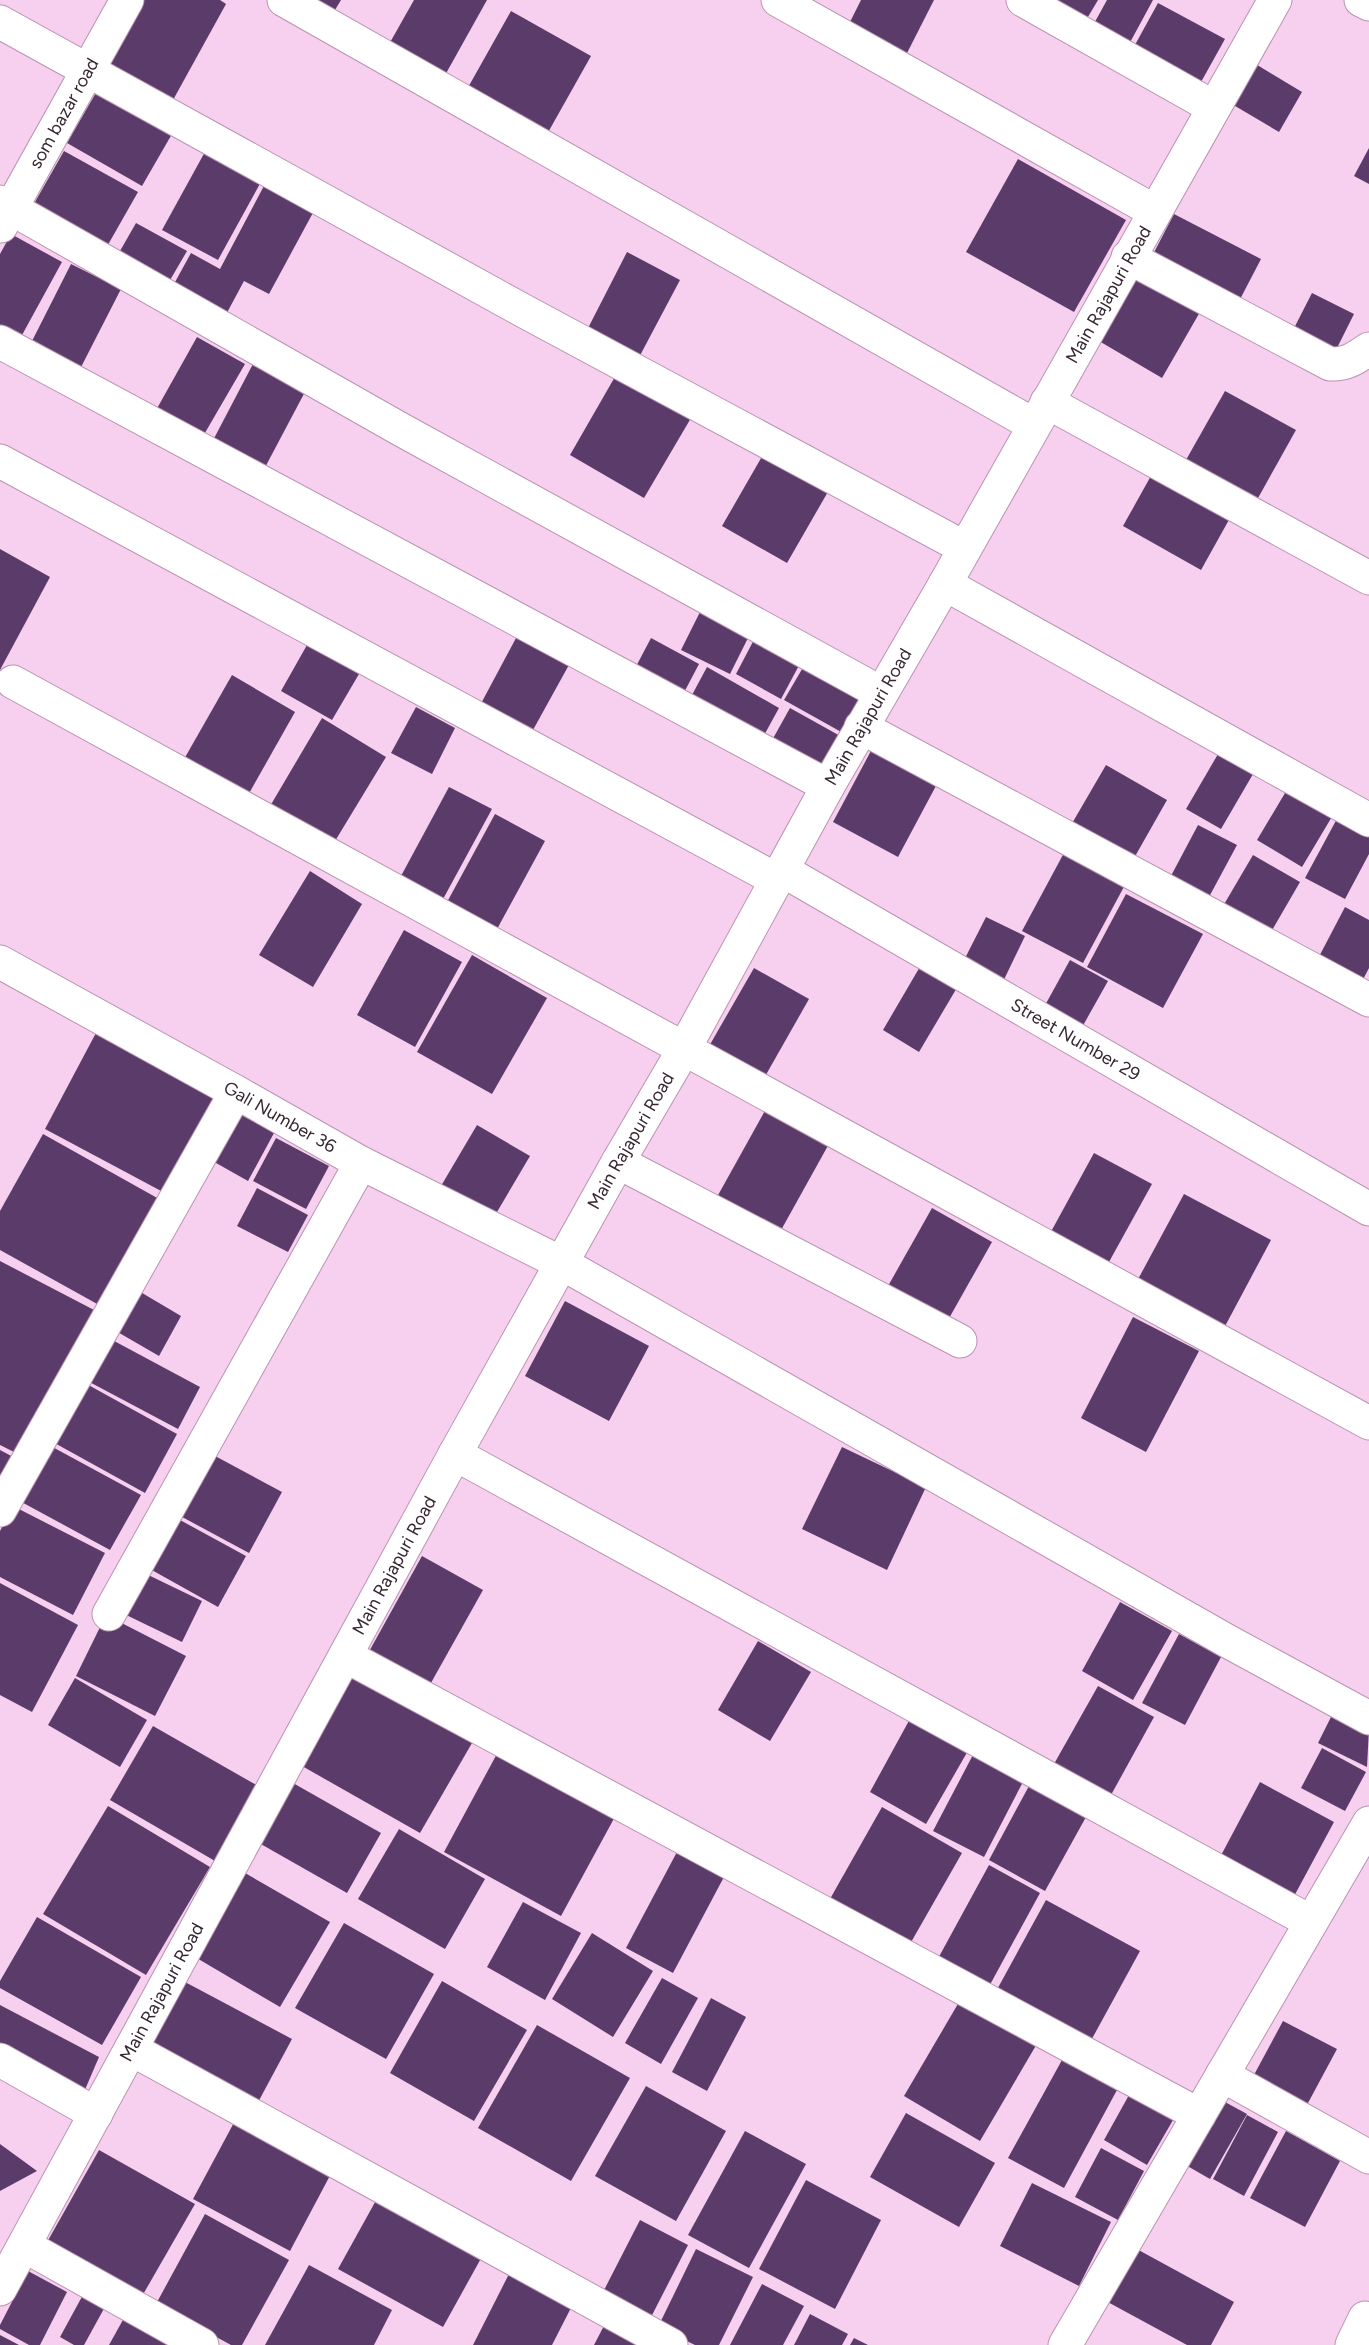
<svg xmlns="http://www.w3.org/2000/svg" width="1369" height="2345" font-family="Figtree,sans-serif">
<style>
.building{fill:#5b3b6a}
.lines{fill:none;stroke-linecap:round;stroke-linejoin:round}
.minor-casing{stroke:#ba93b1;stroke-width:35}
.minor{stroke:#fff;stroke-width:33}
.labels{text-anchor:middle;stroke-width:6;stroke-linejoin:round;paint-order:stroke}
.street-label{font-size:18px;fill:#362732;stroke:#f8d0ef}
</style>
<rect width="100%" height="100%" fill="#f8d0ef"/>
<g class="building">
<polygon points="139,0 220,0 226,4 173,100 105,62"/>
<polygon points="306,0 341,0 332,15"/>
<polygon points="414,0 487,0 444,77 388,46"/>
<polygon points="861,0 934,0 904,59 846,30"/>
<polygon points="1048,0 1098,0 1082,27"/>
<polygon points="1107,0 1153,0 1127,48 1091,29"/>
<polygon points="1158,3 1225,39 1196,91 1130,54"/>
<polygon points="511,11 591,56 546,136 466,91"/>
<polygon points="1254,63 1302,92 1279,132 1230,103"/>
<polygon points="101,84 176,127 142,186 67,143"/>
<polygon points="1369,148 1369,184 1354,176"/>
<polygon points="206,150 262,180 218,260 162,230"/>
<polygon points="64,151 138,192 101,257 27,216"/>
<polygon points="1018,159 1126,220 1074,312 966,252"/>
<polygon points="266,182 315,209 269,294 244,281 222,322 169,293 191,253 220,269"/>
<polygon points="1174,214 1261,259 1236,307 1149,262"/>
<polygon points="136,223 187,251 162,294 112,265"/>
<polygon points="11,234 62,262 16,346 0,337 0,254"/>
<polygon points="627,252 680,280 636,363 584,336"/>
<polygon points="71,264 121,289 78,373 29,347"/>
<polygon points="1137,275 1200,312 1162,378 1099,341"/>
<polygon points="1312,293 1354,314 1331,360 1289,338"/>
<polygon points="197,337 245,364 202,438 155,412"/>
<polygon points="254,362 306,390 261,475 209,448"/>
<polygon points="616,375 691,418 644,498 570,455"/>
<polygon points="1225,391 1296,430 1253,507 1182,467"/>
<polygon points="764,453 829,490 787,563 722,526"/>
<polygon points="1152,474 1230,518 1201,570 1123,526"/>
<polygon points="0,549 50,577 0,670"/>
<polygon points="704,604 753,628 730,674 681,650"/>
<polygon points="523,625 575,654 528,739 477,711"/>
<polygon points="757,634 803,658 781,699 736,674"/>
<polygon points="651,638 699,664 679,702 631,676"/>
<polygon points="307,645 359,674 332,720 281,691"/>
<polygon points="805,664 864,697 843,733 784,700"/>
<polygon points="707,667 779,708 757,748 685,708"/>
<polygon points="232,675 295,712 243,804 179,768"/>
<polygon points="416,707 455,728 432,774 391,753"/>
<polygon points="790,708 842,737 818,780 766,751"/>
<polygon points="322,718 386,757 329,851 266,813"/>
<polygon points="1225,742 1260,762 1221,829 1186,809"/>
<polygon points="872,749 937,784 898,857 833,822"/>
<polygon points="1106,765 1167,800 1129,867 1067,832"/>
<polygon points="1291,783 1336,810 1302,867 1257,840"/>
<polygon points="449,787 492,809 436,912 394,889"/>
<polygon points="495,814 545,841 490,942 440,915"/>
<polygon points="1339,815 1369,831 1369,854 1345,899 1305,878"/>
<polygon points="1198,825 1237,845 1202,910 1164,889"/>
<polygon points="1065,851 1126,883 1083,963 1022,931"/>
<polygon points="1253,855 1300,882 1264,944 1216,918"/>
<polygon points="310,871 362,904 313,987 259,955"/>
<polygon points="1126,894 1203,934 1163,1008 1087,967"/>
<polygon points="1345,907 1369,920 1369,968 1356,993 1312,970"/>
<polygon points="986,917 1025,936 998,992 958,972"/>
<polygon points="404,930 462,962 415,1047 357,1015"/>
<polygon points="472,955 547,998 492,1094 417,1052"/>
<polygon points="1070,960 1108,981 1076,1038 1038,1018"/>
<polygon points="921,965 958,986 919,1052 883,1030"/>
<polygon points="754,968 809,999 763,1080 708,1048"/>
<polygon points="97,1031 216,1094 163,1192 45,1129"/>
<polygon points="767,1107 830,1142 775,1241 712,1206"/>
<polygon points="236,1112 274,1133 248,1181 209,1159"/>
<polygon points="477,1125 530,1156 494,1217 441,1186"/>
<polygon points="43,1134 159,1199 99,1305 0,1250 0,1211"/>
<polygon points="276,1138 329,1166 306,1209 253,1181"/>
<polygon points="1094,1153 1152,1184 1104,1271 1047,1239"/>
<polygon points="257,1188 308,1215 288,1252 237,1226"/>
<polygon points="1184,1194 1271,1240 1223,1330 1136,1283"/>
<polygon points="932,1208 992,1242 943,1329 883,1295"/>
<polygon points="0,1261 96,1311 20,1455 0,1445"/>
<polygon points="132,1287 181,1316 159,1356 109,1327"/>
<polygon points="565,1301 649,1346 609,1421 525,1376"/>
<polygon points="1133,1317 1199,1351 1146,1452 1081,1418"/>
<polygon points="103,1335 200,1387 178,1429 80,1377"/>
<polygon points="83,1382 177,1434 145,1493 51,1441"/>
<polygon points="47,1444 141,1495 110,1550 16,1499"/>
<polygon points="842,1447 926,1487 887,1570 802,1529"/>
<polygon points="0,1450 17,1459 0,1492"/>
<polygon points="204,1450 282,1492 249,1553 171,1511"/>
<polygon points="13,1506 105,1553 73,1615 0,1577 0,1531"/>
<polygon points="169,1514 246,1556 218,1607 141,1564"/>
<polygon points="422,1556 483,1590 427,1690 366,1657"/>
<polygon points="138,1570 202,1601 182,1642 118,1611"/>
<polygon points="0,1583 78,1625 32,1712 0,1695"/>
<polygon points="1120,1602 1172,1631 1133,1700 1082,1671"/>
<polygon points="106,1615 186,1656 155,1716 76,1676"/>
<polygon points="1179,1634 1221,1657 1185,1725 1142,1703"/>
<polygon points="758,1641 811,1672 770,1741 718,1710"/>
<polygon points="354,1675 472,1743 420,1833 302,1766"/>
<polygon points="75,1678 147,1720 120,1767 48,1725"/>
<polygon points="1098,1686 1154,1717 1111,1795 1054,1764"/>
<polygon points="1334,1711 1369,1729 1367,1767 1318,1743"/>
<polygon points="911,1717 969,1749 926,1824 870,1792"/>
<polygon points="153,1726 258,1786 215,1861 110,1800"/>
<polygon points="1322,1748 1366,1772 1345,1811 1301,1788"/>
<polygon points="499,1750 617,1813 561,1916 444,1852"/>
<polygon points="975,1751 1025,1778 984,1857 933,1831"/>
<polygon points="1260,1782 1334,1822 1292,1900 1218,1861"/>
<polygon points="293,1783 381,1833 347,1893 259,1843"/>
<polygon points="1029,1786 1086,1817 1045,1891 989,1860"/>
<polygon points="108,1806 210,1867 146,1975 43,1914"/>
<polygon points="882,1807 962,1853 906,1951 826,1906"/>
<polygon points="399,1829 485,1879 445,1949 358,1899"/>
<polygon points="678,1850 725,1875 673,1973 626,1948"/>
<polygon points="989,1865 1040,1893 986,1992 935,1964"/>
<polygon points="245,1873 330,1922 280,2007 195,1957"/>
<polygon points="1046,1900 1140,1951 1088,2046 994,1995"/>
<polygon points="523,1902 581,1933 545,2000 487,1967"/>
<polygon points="37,1917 141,1977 102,2045 0,1988 0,1981"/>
<polygon points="344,1923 434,1974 386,2059 295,2008"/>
<polygon points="592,1933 653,1971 613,2037 552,1999"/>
<polygon points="662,1978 698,1998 661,2064 625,2043"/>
<polygon points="442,1981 527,2030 474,2121 390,2073"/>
<polygon points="185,1982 292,2039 256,2106 150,2049"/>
<polygon points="962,1997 1038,2042 980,2141 904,2096"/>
<polygon points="711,1998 746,2017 707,2091 672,2072"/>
<polygon points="0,2005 99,2057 81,2099 0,2054"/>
<polygon points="1283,2021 1337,2049 1301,2116 1248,2086"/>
<polygon points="537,2025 630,2078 571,2181 478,2128"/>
<polygon points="1062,2060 1117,2090 1064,2188 1008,2158"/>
<polygon points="646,2086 726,2131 676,2221 595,2176"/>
<polygon points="1129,2095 1173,2120 1147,2165 1104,2140"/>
<polygon points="1214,2096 1247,2114 1210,2179 1177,2160"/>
<polygon points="906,2113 995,2163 959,2227 870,2177"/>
<polygon points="1247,2115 1278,2132 1244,2196 1213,2179"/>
<polygon points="237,2117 334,2168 290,2251 193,2199"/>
<polygon points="745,2131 806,2164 749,2268 688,2235"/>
<polygon points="1286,2131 1340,2161 1305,2227 1250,2198"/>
<polygon points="0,2144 37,2171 0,2191"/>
<polygon points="1101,2148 1144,2171 1118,2220 1075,2197"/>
<polygon points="99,2150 195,2204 141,2298 46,2244"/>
<polygon points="806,2180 881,2220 835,2309 759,2269"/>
<polygon points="1032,2183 1111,2222 1079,2286 1000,2246"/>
<polygon points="379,2195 484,2253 443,2327 338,2269"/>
<polygon points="205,2214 289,2260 242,2345 231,2345 156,2304"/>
<polygon points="640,2220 688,2245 649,2321 601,2296"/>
<polygon points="1133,2247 1234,2302 1211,2345 1187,2345 1104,2300"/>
<polygon points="696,2249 753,2277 719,2345 695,2345 658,2327"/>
<polygon points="309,2265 392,2310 374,2345 265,2345"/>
<polygon points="512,2268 575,2300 552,2345 473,2345"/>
<polygon points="28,2271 67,2292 40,2345 29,2345 0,2329 0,2325"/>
<polygon points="762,2284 804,2306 783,2345 730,2345"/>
<polygon points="84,2293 106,2305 84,2345 74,2345 60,2337"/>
<polygon points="810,2314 848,2334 842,2345 794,2345"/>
<polygon points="124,2318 170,2345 109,2345"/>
<polygon points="608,2318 660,2345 594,2345"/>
<polygon points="0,2335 19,2345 0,2345"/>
<polygon points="854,2338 868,2345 850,2345"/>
</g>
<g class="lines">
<g class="minor-casing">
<g id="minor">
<polyline points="284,0 1034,425"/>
<polyline points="778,0 1154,211"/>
<polyline points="1023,0 1213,107"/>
<polyline points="1361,0 1369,4"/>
<polyline points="0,22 522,310 965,548"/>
<polyline points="0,202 400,429 881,693"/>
<path id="s1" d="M1,226L127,0"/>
<path d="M1128,257L1330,364C1346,365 1356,358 1369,349"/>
<polyline points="0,342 828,786"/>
<polyline points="1047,402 1369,578"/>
<polyline points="0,461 777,880"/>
<polyline points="945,584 1369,820"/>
<polyline points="13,682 1369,1423"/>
<polyline points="861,727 1369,1000"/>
<path id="s2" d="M782,870L1369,1209"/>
<path id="s3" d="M0,962L236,1092L361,1163L563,1264L1229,1642L1369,1718"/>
<polyline points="618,1162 960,1341"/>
<polyline points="455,1454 1311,1922"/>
<polyline points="0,1510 236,1092"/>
<polyline points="109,1614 361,1163"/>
<polyline points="346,1656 1199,2115"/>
<polyline points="131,2049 671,2345"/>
<polyline points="0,2060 96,2114"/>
<polyline points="1222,2075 1369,2157"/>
<polyline points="25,2246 202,2345"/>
<path id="s4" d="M0,2289L455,1454L618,1162L684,1049L828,786L945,584L1275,0"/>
<polyline points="1065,2345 1369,1823"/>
<polyline points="1352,2345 1365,2318"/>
</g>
</g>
<use href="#minor" class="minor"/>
</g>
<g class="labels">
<g class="street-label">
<text dy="6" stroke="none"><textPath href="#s1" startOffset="129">som bazar road</textPath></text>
<text dy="6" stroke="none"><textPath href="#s4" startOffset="2282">Main Rajapuri Road</textPath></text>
<text dy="6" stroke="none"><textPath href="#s4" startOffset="1796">Main Rajapuri Road</textPath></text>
<text dy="6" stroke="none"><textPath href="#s2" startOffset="339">Street Number 29</textPath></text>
<text dy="6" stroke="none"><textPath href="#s3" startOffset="320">Gali Number 36</textPath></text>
<text dy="6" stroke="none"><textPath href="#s4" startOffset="1310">Main Rajapuri Road</textPath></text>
<text dy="6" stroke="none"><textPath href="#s4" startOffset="824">Main Rajapuri Road</textPath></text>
<text dy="6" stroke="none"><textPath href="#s4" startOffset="338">Main Rajapuri Road</textPath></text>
</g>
</g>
</svg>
